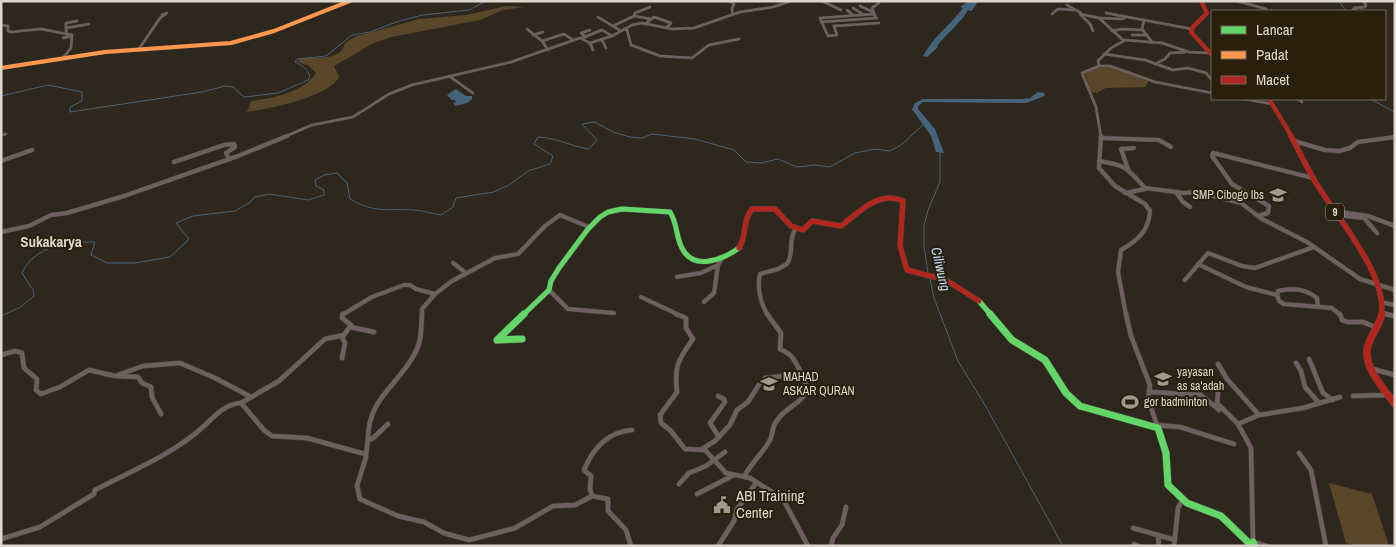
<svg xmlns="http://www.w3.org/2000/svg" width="1396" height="547" font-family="'Archivo Narrow',sans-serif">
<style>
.green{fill:#5a4729}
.water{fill:#45637a}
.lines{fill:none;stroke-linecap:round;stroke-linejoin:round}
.stream{stroke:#45637a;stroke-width:1}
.street-far2-casing{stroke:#48423b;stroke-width:3}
.street-far1-casing{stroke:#48423b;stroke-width:5}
.street-casing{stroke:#48423b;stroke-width:5.5}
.fast-far1-casing{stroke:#48423b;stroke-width:6}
.fast-casing{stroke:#48423b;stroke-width:8}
.slow-casing{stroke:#48423b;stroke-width:4.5}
.jam-far2-casing{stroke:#48423b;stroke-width:4.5}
.jam-far1-casing{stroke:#48423b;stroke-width:6}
.jam-casing{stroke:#48423b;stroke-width:8}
.street-far2{stroke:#6d605e;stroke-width:2.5}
.street-far1{stroke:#6d605e;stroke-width:4}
.street{stroke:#6d605e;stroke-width:4.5}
.fast-far1{stroke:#63d668;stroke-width:5}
.fast{stroke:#63d668;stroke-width:7}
.slow{stroke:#ff974d;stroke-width:4}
.jam-far2{stroke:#b3261e;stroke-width:4}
.jam-far1{stroke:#b3261e;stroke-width:5}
.jam{stroke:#b3261e;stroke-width:7}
.labels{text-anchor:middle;stroke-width:4;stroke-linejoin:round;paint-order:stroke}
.shield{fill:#2a1f0d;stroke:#a89f93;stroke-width:1}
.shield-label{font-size:11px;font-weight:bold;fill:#ded6cc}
.poi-label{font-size:12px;fill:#ded6cc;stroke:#2a1f0d;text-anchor:start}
.water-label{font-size:14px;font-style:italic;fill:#bcdef9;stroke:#2a1f0d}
.quarter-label{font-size:15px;font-weight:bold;fill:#ded6cc;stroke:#2a1f0d}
.near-poi-label{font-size:15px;fill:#ded6cc;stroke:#2a1f0d;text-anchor:start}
</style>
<rect width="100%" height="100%" fill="#2e271d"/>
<g class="green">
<path d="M506,6L524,7L503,10L480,20L392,37L374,43L334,66L339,77C329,97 269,109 247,112L251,101C273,98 303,93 316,73L309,66L298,62L300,59C315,55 341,63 345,43L357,36L420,19L466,15Z"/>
<polygon points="1102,67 1112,67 1148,81 1146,87 1106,88 1097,93 1091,92 1085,75 1086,72"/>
<polygon points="1329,483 1372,494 1389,546 1357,546 1346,543"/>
</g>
<g class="water">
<path d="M969,1H978L972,11L968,10C960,24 947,33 937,46L938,47L927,57L923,56C933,37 950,25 963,8L960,7Z"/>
<polygon points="456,89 466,96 472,96 472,99 467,103 456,106 453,103 456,102 455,100 452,100 447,95"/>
<polygon points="1038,92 1044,93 1045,96 1026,103 923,102 918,106 918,109 935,129 944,153 936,152 931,136 912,109 915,103 923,99 1022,99 1030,98"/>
</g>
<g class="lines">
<g class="stream">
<polyline points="1339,1 1346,11"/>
<path d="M1,96L48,85L82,92V101L70,107V112L202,92L225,86L233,87L244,97L278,93L308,80L310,76C307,69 302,65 295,62L297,59L326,56L352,35L370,32L399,21L423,15L469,10L486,1"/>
<polyline points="1370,99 1395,112"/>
<polyline points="928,273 924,246 924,226 928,210 940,182 940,151"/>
<polyline points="930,279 934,298 958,361 985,405 1063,546"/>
<path d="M1,316L19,308L34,296L33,290L22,273C35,245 67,242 95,242L91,255L107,263H135L170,257L189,239L176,223L193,216L235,211L249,203L255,197L269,194L308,200L324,195V190L316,186L315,180L324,175L337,173L347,183L350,199C376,214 387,208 414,210C423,211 432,213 441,215L453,207L456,198L494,192L509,185L528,171L550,164L553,156L534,144L538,137C557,138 570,146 589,149L597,140L582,124L595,122L613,132L630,137L642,138L652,134L695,139L734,150L746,162L761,163L778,159L797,167L815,165L830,167L855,153L875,149L890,151L901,145L923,125"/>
</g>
<g class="street-far2-casing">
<g id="street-far2">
<polyline points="729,1 734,4 732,9 733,15"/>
<polyline points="822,1 841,10"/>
<polyline points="1237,1 1266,9"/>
<polyline points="1067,5 1081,13"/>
<polyline points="860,6 873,12"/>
<polyline points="853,8 864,15"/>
<polyline points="847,10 853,15"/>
<polyline points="1356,11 1353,10 1354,8 1365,7 1366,5 1363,1"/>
<polyline points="1106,13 1192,29"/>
<polyline points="874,14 820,18 828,36 837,35 834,26 879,23"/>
<polyline points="1052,14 1058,9 1074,10"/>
<polyline points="635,16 650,19"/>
<polyline points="875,16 872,8 879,3"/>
<polyline points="598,17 621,31"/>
<polyline points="1144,20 1142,29 1152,42"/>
<polyline points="821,22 877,18"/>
<polyline points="645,24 654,17 671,23 666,28"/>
<polyline points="1,25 8,26 8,31 11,32 41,29 72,35 71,48 63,58"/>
<polyline points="613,26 634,16 635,13 650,7"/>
<polyline points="66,28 66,23 77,21"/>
<polyline points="527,29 542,41 548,50"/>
<polyline points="624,29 627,30 631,45 660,56 692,58 709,45 739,39"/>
<polyline points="1093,31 1090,24 1080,14 1099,18"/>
<polyline points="1112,31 1122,29 1143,30"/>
<polyline points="67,35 66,28 89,24"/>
<polyline points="533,35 543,32"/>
<polyline points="1132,35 1147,35"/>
<polyline points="586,37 581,33 590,30"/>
<polyline points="63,38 72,36"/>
<polyline points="582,38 602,30 612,36"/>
<polyline points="602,40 606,48"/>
<polyline points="1124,40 1162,43 1189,52 1209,53"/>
<polyline points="542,41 564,34 573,40"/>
<polyline points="590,43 593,50"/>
<polyline points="139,49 160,18 167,13 162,15"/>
<polyline points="1104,54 1145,60 1173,70 1188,68 1206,73 1212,80"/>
<polyline points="1155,64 1165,59 1170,53 1185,52"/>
<polyline points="1099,66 1098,61 1111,48 1124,41 1099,18 1122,19 1126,17"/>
<polyline points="449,76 473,93"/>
<polyline points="1245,99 1272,104"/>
<polyline points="1298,99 1302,102"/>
<polyline points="1,135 6,134"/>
<polyline points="284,137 312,125 353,117 389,94 412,85 511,62 580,38 590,43 612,36 632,25 642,23 672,29 694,28 740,12 773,7 791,1"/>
<polyline points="1101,137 1096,107 1082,73 1099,66 1110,66 1155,82 1212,93"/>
</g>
</g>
<g class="street-far1-casing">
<g id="street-far1">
<path d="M1101,136L1099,168L1115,186L1145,204L1150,211C1149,231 1137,241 1121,250L1118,272L1126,315"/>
<polyline points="1101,138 1159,140 1171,147"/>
<polyline points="1294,141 1325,150 1339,151 1350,148 1358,142 1395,137"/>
<polyline points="1,161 32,150"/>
<path d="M1099,161C1126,165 1127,168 1145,188L1184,193L1197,192L1241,203L1262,219L1307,242L1360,279L1395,290"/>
<polyline points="174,162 224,145 234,144 235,147 226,153 229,159"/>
<polyline points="1128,169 1121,149 1134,148"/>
<polyline points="1176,192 1183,202 1190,207"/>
<polyline points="1125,193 1145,189"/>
<polyline points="1334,211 1368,216 1395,226"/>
<polyline points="1336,215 1364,218 1377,233"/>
<polyline points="1258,216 1268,213 1269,206 1232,184 1212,156 1213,153 1313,178"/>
<polyline points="1,232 29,226 51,215 67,213 124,196 238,156 287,136"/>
<polyline points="453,263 466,273"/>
<polyline points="1198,264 1246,287 1277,295"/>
<polyline points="677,277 701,273 718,265"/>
<polyline points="1185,280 1208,253 1242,266 1255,268 1314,247"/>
<polyline points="549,290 568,309 614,313"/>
<polyline points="1277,295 1279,301 1284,304 1332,308 1340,315"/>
<path d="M1277,295L1278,291C1291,288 1306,289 1317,298L1318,306"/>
<polyline points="641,297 679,315"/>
<polyline points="704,302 714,293 718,265 723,257"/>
<polyline points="1385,303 1395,305"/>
<polyline points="1383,313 1390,315"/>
<polyline points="342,315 372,297 404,285 410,285 416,289 435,294 452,281 495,258 518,254 545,226 560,215 589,227"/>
<polyline points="422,315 422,309 435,294"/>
<path d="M768,315C760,304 757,286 760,274L778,269L787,264C795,251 787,242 796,228"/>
</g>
</g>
<g class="street-casing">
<g id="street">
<path d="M676,314L686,318V328L693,339C678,360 674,366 677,392L660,415L661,423L671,431L685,449L705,450L726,473L750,478L783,499L808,546"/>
<polyline points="1126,314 1131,336 1150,385 1148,399 1158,428"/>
<polyline points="1340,314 1342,320 1347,322 1363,322 1377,328"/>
<polyline points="1385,314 1395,316"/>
<polyline points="350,327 374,332"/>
<polyline points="342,337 345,343 342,358"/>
<polyline points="1,355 15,351 22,353 24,368 37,379 36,390 41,394 60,387 89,370 115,376 143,366 180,363 215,378 251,397"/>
<polyline points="1309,359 1323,393 1333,400"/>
<polyline points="1296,363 1301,371 1305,387 1319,403"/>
<polyline points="1218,364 1227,379 1259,415"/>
<polyline points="1373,369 1395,375"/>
<polyline points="117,376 138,377 142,383 151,387 152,397 161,414"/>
<polyline points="765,378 802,374"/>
<polyline points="1150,392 1201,395 1219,410"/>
<polyline points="1218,393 1217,403 1238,424 1251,448 1253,542 1267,546"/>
<polyline points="718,396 724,399 725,402 710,423 719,437"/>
<polyline points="1353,396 1386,395"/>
<polyline points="241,403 264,430 272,436 307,438 365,454 366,457 357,486 360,499 398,516 424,522 444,533 469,540 515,528 553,506 575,505 592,496 608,499 608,511 626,530 631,546"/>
<path d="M388,424L372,439H368C368,399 397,386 414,355C422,342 421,328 422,314"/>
<polyline points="1238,424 1259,415 1303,408 1340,397"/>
<polyline points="1156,425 1180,427 1234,444"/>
<polyline points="702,449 715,441 730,425 737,410 748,402 760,383"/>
<polyline points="1299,453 1311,470 1326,546"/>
<polyline points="366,455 368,439"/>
<path d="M746,477L745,475C752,462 763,453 770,440C773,434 772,427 776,422C789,400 819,403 800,371C794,359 793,355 780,349L781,333L767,314"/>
<polyline points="679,484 689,473 706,466 725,452"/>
<polyline points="697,494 732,476"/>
<path d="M592,496L590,489L591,476L584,470C593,448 608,432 632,430"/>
<polyline points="1133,528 1175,540"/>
<polyline points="1158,535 1159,546"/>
<path d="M1,539L40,527L94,494L95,490C131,471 172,455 203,427C214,417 224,404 241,403L279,381L325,339L344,335L351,325L342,318L343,314"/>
<polyline points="1134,544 1139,546"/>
<polyline points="718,546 734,521 737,509 756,483"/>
<polyline points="831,546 833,538 842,525 846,507"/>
<polyline points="1174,546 1178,508 1183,499"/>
</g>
</g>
<g class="fast-far1-casing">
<g id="fast-far1">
<polyline points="979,301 991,315"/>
<path d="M523,315L549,290L551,281L559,268L588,229L600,217L608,212L622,209L670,212C677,223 676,235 681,246C692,272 722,260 739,248"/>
</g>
</g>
<g class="fast-casing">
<g id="fast">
<polyline points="990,314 1012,340 1045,360 1066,393 1080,406 1158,428 1166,453 1168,485 1187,503 1221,516 1251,545 1253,542 1255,546"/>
<polyline points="522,339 497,340 524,314"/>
</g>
</g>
<g class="slow-casing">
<polyline id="slow" points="1,68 105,52 231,43 274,31 350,1"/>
</g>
<g class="jam-far2-casing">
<g id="jam-far2">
<polyline points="1201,1 1207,13 1194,26 1191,32 1212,55"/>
<polyline points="1269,99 1292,137"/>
</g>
</g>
<g class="jam-far1-casing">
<g id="jam-far1">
<path d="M1291,136C1299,151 1307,168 1316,183C1336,216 1389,277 1381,315"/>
<path d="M739,248C747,236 742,221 752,209H775L791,226L803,230L812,221L841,226C859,212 879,190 903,201L900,246L907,270L946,280L979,301"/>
</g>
</g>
<g class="jam-casing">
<path id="jam" d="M1382,314C1379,326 1371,334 1368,346C1362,366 1384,389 1395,404"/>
</g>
<use href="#street-far2" class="street-far2"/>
<use href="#street-far1" class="street-far1"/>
<use href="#street" class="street"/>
<use href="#fast-far1" class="fast-far1"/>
<use href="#fast" class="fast"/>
<use href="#slow" class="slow"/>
<use href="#jam-far2" class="jam-far2"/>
<use href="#jam-far1" class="jam-far1"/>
<use href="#jam" class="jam"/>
</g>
<defs>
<g id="school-bare" transform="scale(1.35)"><path d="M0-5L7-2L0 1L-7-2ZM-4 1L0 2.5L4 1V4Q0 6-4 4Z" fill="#a0998f" stroke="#2a1f0d" stroke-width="2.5" paint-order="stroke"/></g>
<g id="university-bare" transform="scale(1.35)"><path d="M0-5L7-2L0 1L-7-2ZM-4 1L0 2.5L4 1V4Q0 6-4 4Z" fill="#a0998f" stroke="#2a1f0d" stroke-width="2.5" paint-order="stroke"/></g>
<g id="stadium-bare" transform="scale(1.35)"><path d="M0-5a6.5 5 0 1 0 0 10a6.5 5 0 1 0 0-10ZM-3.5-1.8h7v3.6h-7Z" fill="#a0998f" stroke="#2a1f0d" stroke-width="2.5" paint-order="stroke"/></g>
<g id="civic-bare" transform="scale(1.35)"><path d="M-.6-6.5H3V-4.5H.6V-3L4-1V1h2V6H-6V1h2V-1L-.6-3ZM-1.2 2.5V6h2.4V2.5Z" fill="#a0998f" stroke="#2a1f0d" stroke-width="2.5" paint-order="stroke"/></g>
</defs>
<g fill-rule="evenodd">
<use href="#school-bare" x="1278" y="195"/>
<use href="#school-bare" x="1163" y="379"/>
<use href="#university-bare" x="769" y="384"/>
<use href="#stadium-bare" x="1130" y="402"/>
<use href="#civic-bare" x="722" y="505"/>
</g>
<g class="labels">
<rect class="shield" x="1326" y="203.5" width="18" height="17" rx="4"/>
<g class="shield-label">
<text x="1335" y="216">9</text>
</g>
<g class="poi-label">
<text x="1264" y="199" text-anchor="end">SMP Cibogo Ibs</text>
<text x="1177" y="376">yayasan<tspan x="1177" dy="14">as sa'adah</tspan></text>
<text x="783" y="381">MAHAD<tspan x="783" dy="14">ASKAR QURAN</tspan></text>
<text x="1144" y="406">gor badminton</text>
</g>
<g class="water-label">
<text transform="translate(941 269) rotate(77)" y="5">Ciliwung</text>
</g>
<g class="quarter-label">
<text x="51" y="247">Sukakarya</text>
</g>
<g class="near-poi-label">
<text x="736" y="501">ABI Training<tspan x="736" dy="17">Center</tspan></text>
</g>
</g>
<rect width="1396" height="547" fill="none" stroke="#ded6cc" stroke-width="5"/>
<rect x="1211" y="10" width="175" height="90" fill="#2a1f0d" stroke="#726859"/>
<rect x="1221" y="26" width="25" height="8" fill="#63d668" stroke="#726859"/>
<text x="1256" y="35" font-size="15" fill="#ded6cc">Lancar</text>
<rect x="1221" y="51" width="25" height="8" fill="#ff974d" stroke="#726859"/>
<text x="1256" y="60" font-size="15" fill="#ded6cc">Padat</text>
<rect x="1221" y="76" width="25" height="8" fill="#b3261e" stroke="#726859"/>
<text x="1256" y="85" font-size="15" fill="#ded6cc">Macet</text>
</svg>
